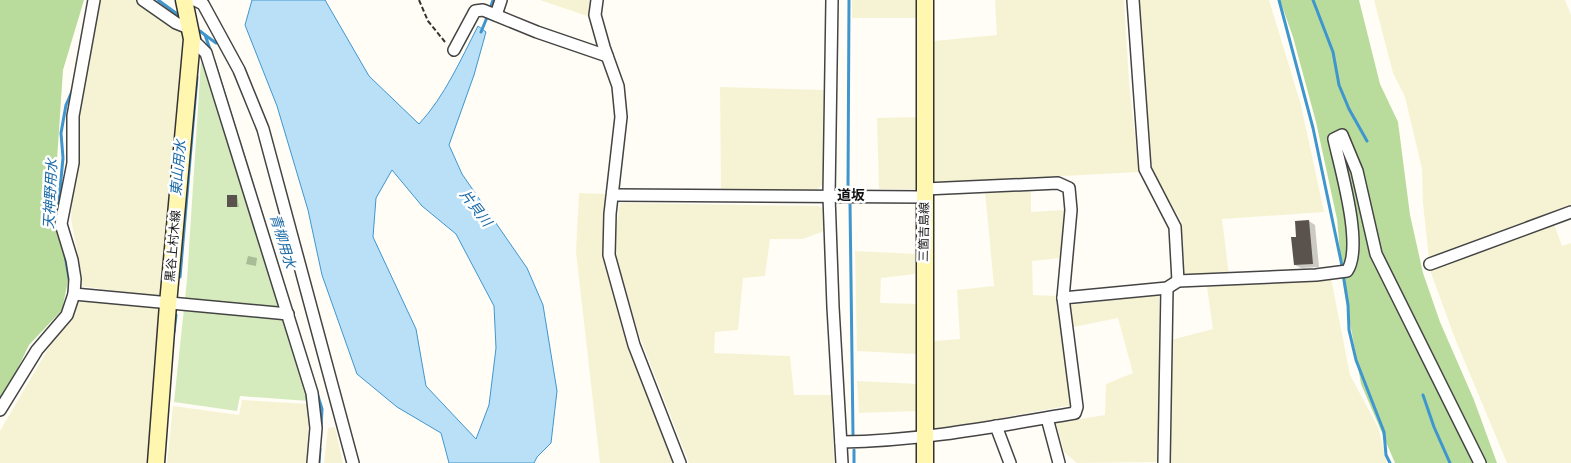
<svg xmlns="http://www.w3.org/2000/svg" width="1571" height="463" font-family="'Times New Roman','Noto Sans JP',serif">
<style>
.farmland{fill:#f6f3d4}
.green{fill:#d5ebbd}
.forest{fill:#b9dc9c}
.water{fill:#b9e0f7;stroke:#3f96cf;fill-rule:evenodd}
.shadow{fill:#0003}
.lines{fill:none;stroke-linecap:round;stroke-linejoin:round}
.stream{stroke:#3f96cf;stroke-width:3}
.building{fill:#5a524d}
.street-casing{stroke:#444;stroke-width:14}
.secondary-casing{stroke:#333;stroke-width:19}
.path{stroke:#333;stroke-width:2;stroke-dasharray:5 2.5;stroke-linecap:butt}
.street{stroke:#fff;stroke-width:11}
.secondary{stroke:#fff6b0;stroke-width:16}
.labels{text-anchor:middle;stroke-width:5;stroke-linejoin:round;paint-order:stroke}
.street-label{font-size:12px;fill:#111;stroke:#fff}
.water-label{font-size:14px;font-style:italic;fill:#1768a6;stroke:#fff}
.neighbourhood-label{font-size:14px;font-weight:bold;fill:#111;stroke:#fff}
</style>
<rect width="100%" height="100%" fill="#fffdf5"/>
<g class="farmland">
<polygon points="99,0 135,0 184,33 163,297 80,286 82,277 71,219 77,123"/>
<polygon points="540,0 591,0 590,17"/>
<polygon points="852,0 919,0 918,18 852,18"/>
<polygon points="995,0 1124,0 1129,82 1139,172 933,183 934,41 997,35"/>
<polygon points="1139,0 1269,0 1301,105 1324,212 1222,219 1229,275 1185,276 1181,221 1152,171"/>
<polygon points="1374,0 1565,0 1571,15 1571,207 1429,259 1423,203 1422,169 1405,97 1393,73"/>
<polygon points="720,87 824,90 823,184 817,190 721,190"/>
<polygon points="918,117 917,189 879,189 877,118"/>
<polygon points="1031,189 1031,212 1064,210 1060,258 1032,261 1033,295 1057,296 1072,405 931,431 934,341 960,339 957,290 994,286 985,192"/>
<polygon points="579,193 606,194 604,250 608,274 630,350 675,463 600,463 576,252"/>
<polygon points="620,203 818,206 822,208 824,231 803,239 770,239 765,276 743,278 738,330 715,332 714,353 790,356 794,395 831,395 834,463 689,463 639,335 617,262 615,234"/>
<polygon points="1554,224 1562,246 1571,243 1571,463 1507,463 1454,336 1430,270"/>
<polygon points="855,251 916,254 915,274 881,278 880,303 917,304 916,354 857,351"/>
<polygon points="1331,278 1350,375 1378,427 1387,463 1170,463 1171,340 1213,329 1207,287"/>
<polygon points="1159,295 1159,462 1077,463 1064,452 1056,423 1105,415 1106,384 1133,373 1118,318 1073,327 1070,305"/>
<polygon points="76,301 161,308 147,463 0,463 0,431"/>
<polygon points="857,381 918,384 916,411 859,413"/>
<polygon points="242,400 308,404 310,407 306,463 167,463 173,406 239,415"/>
<polygon points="335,427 343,463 324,463 328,428"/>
</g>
<polygon class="green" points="201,61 223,123 236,171 309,401 240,396 237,411 174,402 187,280"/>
<g class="forest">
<polygon points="0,0 84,0 63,70 54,205 70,271 62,310 29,345 0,405"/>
<polygon points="1280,0 1359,0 1380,84 1398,122 1410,215 1423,273 1440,322 1474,400 1497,463 1395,463 1361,384 1343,284 1337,219 1316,122 1293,37"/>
</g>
<path class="water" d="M252,0H325L369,76L419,124C445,96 461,59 478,26L486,32L474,75L449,145L462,174L527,268L543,305L557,391L551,443L537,457L534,463H449L441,433L397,407L357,374L322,275L308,210L277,106L245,25ZM392,170L422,206L456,234L494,306L496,348L489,405L476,439L426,386L416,329L373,237L376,198Z"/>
<g class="shadow">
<polygon points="237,196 239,207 228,207"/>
<polygon points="1309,221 1315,225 1319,267 1301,268 1295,265 1298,238"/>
<polygon points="248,256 257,258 256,266 246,264"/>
</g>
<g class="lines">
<g class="stream">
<polyline points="158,0 180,16"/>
<polyline points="1279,0 1313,128 1341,261 1348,305 1349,330 1356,360 1384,432 1386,455 1390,463"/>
<polyline points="1313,0 1333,52 1339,85 1349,109 1367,141"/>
<polyline points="490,9 493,0"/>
<polyline points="200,31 205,35 211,52"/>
<polyline points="481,32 488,15"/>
<polyline points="205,35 216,43"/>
<polyline points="214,61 322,409 321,428"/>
<polyline points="848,187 849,0"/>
<polyline points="850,203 853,435"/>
<polyline points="58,210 63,158 61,133 66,105 73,89"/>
<polyline points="65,255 70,284"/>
<polyline points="180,277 197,77"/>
<polyline points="174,332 176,315"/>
<polyline points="1423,395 1434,427 1450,463"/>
<polyline points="0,399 5,392"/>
<polyline points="854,450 854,463"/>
<polyline points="319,463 320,449"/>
</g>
</g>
<g class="building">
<rect x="227" y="195" width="10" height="12"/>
<polygon points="1309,220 1313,264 1294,265 1291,237 1296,237 1295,221"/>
</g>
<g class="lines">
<g class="street-casing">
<g id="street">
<polyline points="143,0 176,23 191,29"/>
<polyline points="195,0 203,4 239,70 263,129 353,463"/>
<polyline points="597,0 595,15 604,47 618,86 621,117 610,214 609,255 634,345 680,463"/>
<polyline points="832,0 829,196 833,307 842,463"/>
<polyline points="1133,0 1145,169 1175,227 1178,281"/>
<polyline points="496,15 501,0"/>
<polyline points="192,39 206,53 312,393 316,428 313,463"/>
<polyline points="454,50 475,11 483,10 537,32 607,56"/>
<polyline points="614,195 925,197"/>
<polyline points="1430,264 1571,212"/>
<polyline points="74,294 288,314"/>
<path d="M1063,298L1167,288L1178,281L1316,275L1347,271C1364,247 1340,167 1334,139L1342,135L1357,171L1376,254L1480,463"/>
<polyline points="0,410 37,350 67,315 74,294 75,279 72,260 61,224 73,163 73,116 94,0"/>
<polyline points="1047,418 1059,463"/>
<polyline points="996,426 1010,463"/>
<path d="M841,442C920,441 997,426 1075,413L1077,407L1063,298L1071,210L1069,188L1058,183L925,189"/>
<polyline points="1164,463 1167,288"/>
</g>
</g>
<g class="secondary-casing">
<g id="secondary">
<polyline points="156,463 168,304 192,39 184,0"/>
<polyline points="925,463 925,0"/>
</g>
</g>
<polyline class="path" points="419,0 428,21 445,42"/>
<use href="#street" class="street"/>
<use href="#secondary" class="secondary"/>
</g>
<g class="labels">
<g class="street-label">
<text transform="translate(924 232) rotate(-89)" y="4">三箇吉島線</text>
<text transform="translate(173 246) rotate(-85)" y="4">黒谷上村木線</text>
</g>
<g class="water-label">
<text transform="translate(178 168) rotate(-85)" y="5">東山用水</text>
<text transform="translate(50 194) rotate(-87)" y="5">天神野用水</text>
<text transform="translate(476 208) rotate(52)" y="5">片貝川</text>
<text transform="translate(283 241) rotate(73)" y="5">青柳用水</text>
</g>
<g class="neighbourhood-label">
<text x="851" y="200">道坂</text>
</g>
</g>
</svg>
